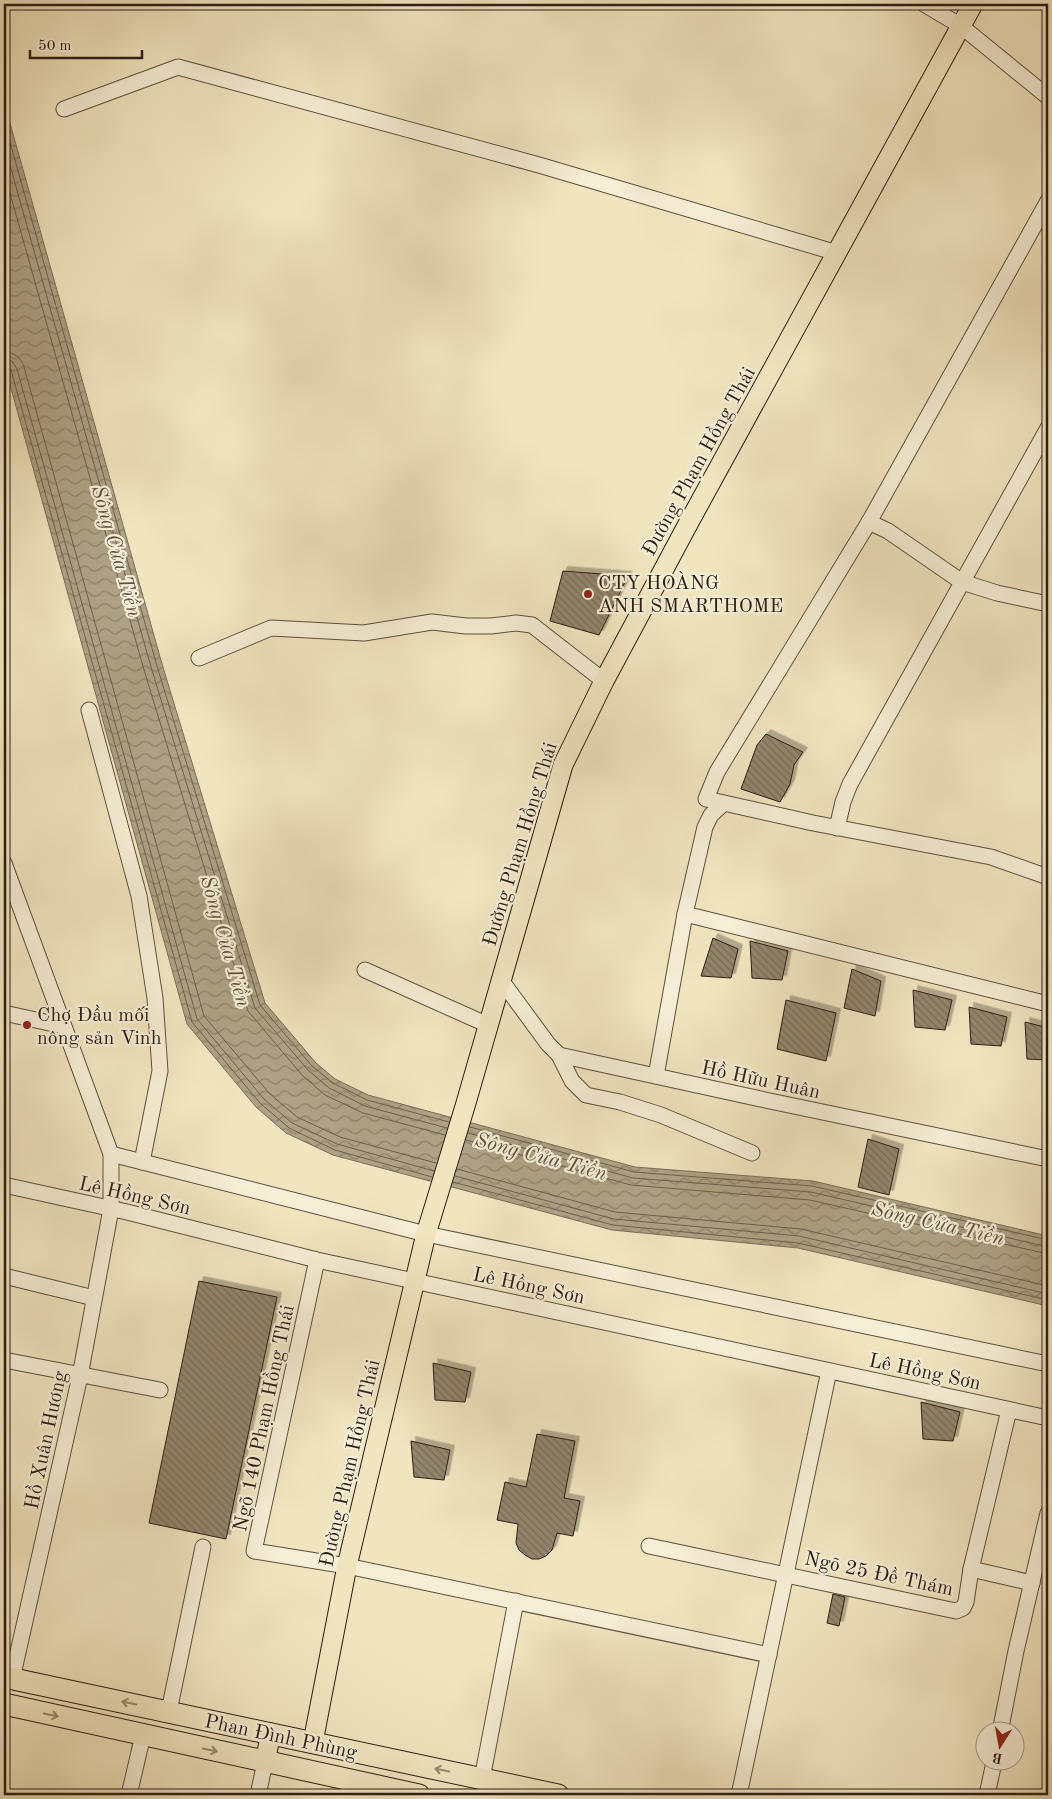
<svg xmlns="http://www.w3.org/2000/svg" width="1052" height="1799" font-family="'Old Standard TT',serif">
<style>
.water{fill:url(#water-waves);stroke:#7a6d57}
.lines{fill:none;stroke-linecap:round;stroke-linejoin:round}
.shore{stroke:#6c604c;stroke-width:1}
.building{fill:url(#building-back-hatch);stroke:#2b1e13;filter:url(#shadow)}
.minor-casing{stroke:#5c503e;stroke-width:17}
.major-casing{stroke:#2b1e13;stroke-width:21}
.highway-casing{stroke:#2b1e13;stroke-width:23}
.minor{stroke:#f6eed6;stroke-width:15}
.major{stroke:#f1e5c0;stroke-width:19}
.highway{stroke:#f1e5c0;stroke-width:21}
.oneway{stroke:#988b72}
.poi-dot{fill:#8f2418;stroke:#f6eed6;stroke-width:2}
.labels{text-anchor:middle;stroke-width:4.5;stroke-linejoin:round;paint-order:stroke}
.street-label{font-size:20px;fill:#2b1e13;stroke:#f6eed6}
.poi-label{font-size:20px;fill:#2b1e13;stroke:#f6eed6;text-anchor:start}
.water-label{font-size:21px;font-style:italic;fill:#5f5241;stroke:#f6eed6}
</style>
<defs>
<pattern id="water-waves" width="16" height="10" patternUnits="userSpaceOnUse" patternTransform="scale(1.25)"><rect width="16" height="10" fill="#aea185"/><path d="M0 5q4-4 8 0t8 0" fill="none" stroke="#8e836c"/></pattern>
<pattern id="building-back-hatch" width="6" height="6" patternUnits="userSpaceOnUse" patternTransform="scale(1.25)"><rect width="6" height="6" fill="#92856d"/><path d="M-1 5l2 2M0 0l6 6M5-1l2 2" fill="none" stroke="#776c58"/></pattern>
<filter id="shadow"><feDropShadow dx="4.5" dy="-4.5" stdDeviation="0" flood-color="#0004"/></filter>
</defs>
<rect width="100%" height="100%" fill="#f1e5c0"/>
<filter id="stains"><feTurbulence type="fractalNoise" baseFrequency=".004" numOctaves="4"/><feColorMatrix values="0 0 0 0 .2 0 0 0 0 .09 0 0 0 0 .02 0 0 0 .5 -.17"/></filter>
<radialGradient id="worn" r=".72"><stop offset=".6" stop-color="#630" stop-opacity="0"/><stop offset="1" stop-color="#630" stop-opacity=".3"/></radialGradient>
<polygon class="water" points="4,102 162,664 265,1003 316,1063 335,1079 368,1095 635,1167 813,1181 1048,1236 1048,1306 798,1248 612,1230 333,1155 286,1133 256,1107 187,1024 4,363"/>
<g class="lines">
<g class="shore">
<polyline points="4,121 157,666 260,1005 312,1066 333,1083 367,1100 449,1122"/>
<polyline points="4,144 151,667 255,1008 308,1070 329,1088 365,1106 447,1128"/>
<polyline points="4,172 144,670 248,1011 302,1075 325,1095 363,1113 445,1135"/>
<path d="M4,352C14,352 21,357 24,367L204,1016L269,1093L297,1117L340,1137L436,1163"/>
<polyline points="4,360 12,361 17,369 197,1019 264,1099 292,1123 337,1144 434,1171"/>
<polyline points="4,366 8,367 11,370 192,1022 260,1103 289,1128 335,1150 432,1177"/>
<polyline points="470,1127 634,1172 812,1186 1048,1240"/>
<polyline points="468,1133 633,1178 811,1192 1048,1247"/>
<polyline points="466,1140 631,1185 810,1200 1048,1254"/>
<polyline points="457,1169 615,1212 801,1229 1048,1286"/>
<polyline points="455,1176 614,1219 799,1236 1048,1294"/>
<polyline points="453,1182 613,1225 798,1243 1048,1300"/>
</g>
</g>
<g class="building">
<polygon points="563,571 628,576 599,635 550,621"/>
<polygon points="766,734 803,752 794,765 790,784 780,802 741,789 757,745"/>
<polygon points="713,938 738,949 731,978 701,976"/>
<polygon points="750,941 788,951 782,980 752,978"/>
<polygon points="852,969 881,981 875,1016 844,1008"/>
<polygon points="913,990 952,1000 945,1030 915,1027"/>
<polygon points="786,1000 836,1013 826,1061 777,1049"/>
<polygon points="969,1007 1007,1017 1001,1046 971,1044"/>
<polygon points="1025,1022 1048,1028 1048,1060 1027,1059"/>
<polygon points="868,1139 899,1149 889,1195 858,1187"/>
<polygon points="199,1281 277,1297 226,1539 149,1523"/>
<polygon points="433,1363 471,1372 465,1402 435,1400"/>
<polygon points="921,1402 960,1412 953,1441 923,1439"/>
<polygon points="537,1434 575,1441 564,1498 580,1501 573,1536 557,1533 552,1550 546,1556 539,1559 532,1559 525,1555 519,1550 516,1543 518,1524 497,1520 505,1482 526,1487"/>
<polygon points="411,1441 450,1450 444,1480 414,1477"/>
<polygon points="833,1594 845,1597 839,1626 827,1623"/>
</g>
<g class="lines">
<g class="minor-casing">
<g id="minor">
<polyline points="924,4 961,26 1048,97"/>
<polyline points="64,109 178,67 539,165 837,253"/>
<polyline points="869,522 1048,201"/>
<polyline points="1048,604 997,593 962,582 888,531 869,522 717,772 706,799 813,823 991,857 1048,877"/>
<polyline points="199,658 271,628 364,633 432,622 466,626 491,626 516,623 532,625 604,681"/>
<polyline points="89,710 139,896 155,998 160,1071 142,1162"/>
<polyline points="837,828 843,802 850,784 1048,428"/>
<polyline points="4,863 111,1154 111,1209 80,1376 12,1679"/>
<polyline points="685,914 1048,1004"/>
<polyline points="365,970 488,1025"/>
<polyline points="501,980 548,1044 559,1055 765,1100 1048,1159"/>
<polyline points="4,1013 63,1026"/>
<polyline points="559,1055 572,1081 586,1095 620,1102 661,1115 752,1153"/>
<polyline points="656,1076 685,914 705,827 711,815 724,803"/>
<polyline points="111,1154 426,1234 1048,1364"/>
<polyline points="4,1185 127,1212 317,1260 1048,1418"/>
<polyline points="317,1260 254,1551 347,1566 769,1655"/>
<polyline points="4,1276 94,1298"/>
<polyline points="4,1360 160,1390"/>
<polyline points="649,1546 956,1611 963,1608 966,1602 971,1569 1009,1410"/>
<polyline points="971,1569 1032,1583"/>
<polyline points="169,1711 203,1547"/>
<polyline points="1000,1732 1016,1651 1048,1513"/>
<polyline points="482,1779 516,1601"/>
<polyline points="129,1795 143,1735"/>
<polyline points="258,1795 265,1762"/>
<polyline points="739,1795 829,1371"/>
<polyline points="987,1795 994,1762"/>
</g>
</g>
<g class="major-casing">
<g id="major">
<polyline points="313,1742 347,1566 426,1234 466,1103 563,765 604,681 688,524 973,4"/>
<polyline points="265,1762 271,1733"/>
</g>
</g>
<g class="highway-casing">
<g id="highway">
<polyline points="4,1677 558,1795"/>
<polyline points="4,1704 419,1795"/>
</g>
</g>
<use href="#minor" class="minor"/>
<use href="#major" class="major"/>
<use href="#highway" class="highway"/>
</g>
<defs><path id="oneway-shaft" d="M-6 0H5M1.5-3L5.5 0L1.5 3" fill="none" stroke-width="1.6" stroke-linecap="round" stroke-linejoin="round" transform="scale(1.25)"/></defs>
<g class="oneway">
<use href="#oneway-shaft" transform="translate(129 1703) rotate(-168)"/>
<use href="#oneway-shaft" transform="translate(51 1715) rotate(12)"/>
<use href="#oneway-shaft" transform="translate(210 1750) rotate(12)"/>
<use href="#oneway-shaft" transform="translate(442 1770) rotate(-168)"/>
</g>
<g class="poi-dot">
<circle cx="588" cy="594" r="5"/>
<circle cx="27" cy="1025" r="5"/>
</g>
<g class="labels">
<g class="street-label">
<text transform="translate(698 461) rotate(-61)" y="7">Đường Phạm Hồng Thái</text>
<text transform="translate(519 844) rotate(-73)" y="7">Đường Phạm Hồng Thái</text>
<text transform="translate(761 1079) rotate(12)" y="7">Hồ Hữu Huân</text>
<text transform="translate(135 1195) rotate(13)" y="7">Lê Hồng Sơn</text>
<text transform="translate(529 1285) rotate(12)" y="7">Lê Hồng Sơn</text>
<text transform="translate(925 1371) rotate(12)" y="7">Lê Hồng Sơn</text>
<text transform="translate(263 1418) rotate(-78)" y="7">Ngõ 140 Phạm Hồng Thái</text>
<text transform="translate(45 1440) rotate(-78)" y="7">Hồ Xuân Hương</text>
<text transform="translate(349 1463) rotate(-77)" y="7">Đường Phạm Hồng Thái</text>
<text transform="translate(879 1573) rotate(12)" y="7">Ngõ 25 Đề Thám</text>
<text transform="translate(281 1736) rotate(12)" y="7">Phan Đình Phùng</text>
</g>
<g class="poi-label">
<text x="598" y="589">CTY HOÀNG<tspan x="598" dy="23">ANH SMARTHOME</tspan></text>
<text x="37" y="1021">Chợ Đầu mối<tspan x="37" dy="23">nông sản Vinh</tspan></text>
</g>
<g class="water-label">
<text transform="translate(117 551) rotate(74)" y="7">Sông Cửa Tiền</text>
<text transform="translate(226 941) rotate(74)" y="7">Sông Cửa Tiền</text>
<text transform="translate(541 1156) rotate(15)" y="7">Sông Cửa Tiền</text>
<text transform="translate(938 1223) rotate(13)" y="7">Sông Cửa Tiền</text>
</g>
</g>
<rect width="1052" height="1799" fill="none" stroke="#f1e5c0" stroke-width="20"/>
<rect x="5" y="5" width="1042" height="1789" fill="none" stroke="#2b1e13" stroke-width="2.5"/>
<rect x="10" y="10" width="1032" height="1779" fill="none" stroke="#2b1e13"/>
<g transform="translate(1000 1746) rotate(191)"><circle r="24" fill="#f6eed6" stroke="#a59b88"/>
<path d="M0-4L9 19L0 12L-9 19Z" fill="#8f2418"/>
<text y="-8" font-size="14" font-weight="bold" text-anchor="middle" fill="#2b1e13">B</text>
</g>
<path d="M30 50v8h112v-8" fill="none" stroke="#2b1e13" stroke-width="2.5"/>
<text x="38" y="50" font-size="15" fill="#2b1e13" stroke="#f6eed6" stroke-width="4" paint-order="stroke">50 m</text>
<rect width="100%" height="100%" filter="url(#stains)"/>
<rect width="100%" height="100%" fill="url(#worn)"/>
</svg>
